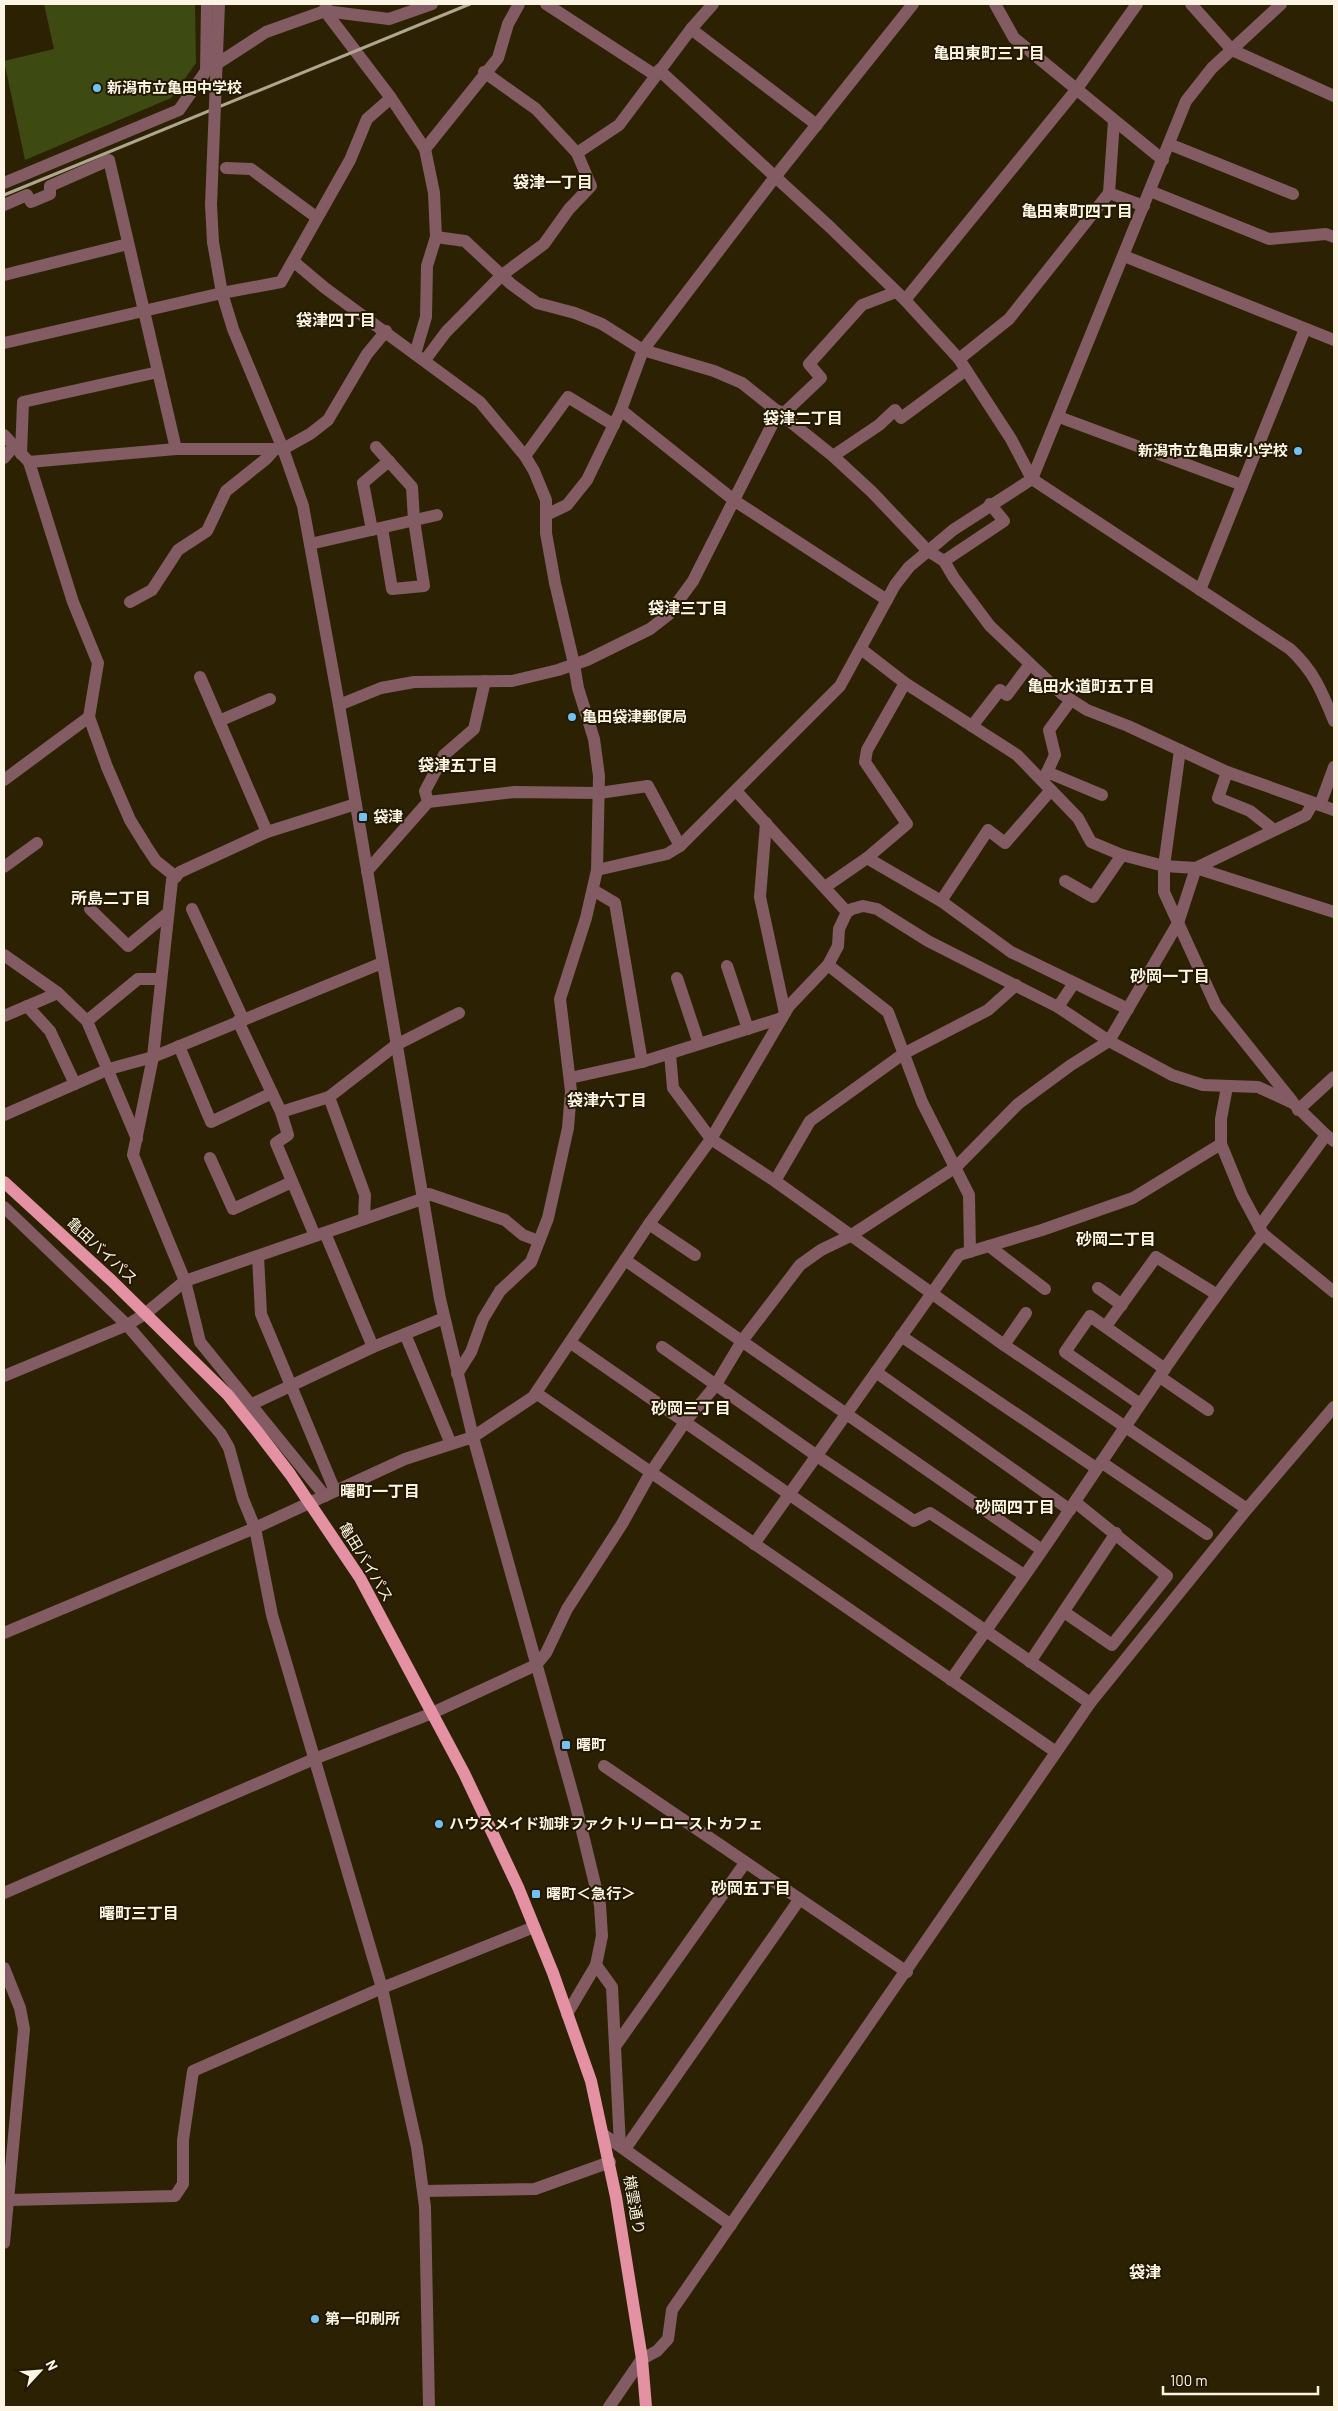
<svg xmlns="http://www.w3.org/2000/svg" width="1338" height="2411" font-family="Barlow,'Noto Sans JP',sans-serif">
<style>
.pitch{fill:#3d4a12}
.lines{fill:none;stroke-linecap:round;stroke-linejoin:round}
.minor{stroke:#835b63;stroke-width:12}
.major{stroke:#e491a3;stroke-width:12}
.rail{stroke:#aea68f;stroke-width:3}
.minor-bridge{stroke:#835b63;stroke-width:12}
.poi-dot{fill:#70c2f4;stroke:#231800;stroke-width:2}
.labels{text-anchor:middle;stroke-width:4;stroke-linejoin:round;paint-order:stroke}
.poi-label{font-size:15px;font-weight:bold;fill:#fcf5e3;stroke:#231800;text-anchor:start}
.street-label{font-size:15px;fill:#fcf5e3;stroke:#231800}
.neighbourhood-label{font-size:16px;font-weight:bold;fill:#fcf5e3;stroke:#231800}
</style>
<rect width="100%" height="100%" fill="#2c2102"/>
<polygon class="pitch" points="44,4 195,4 196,63 171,98 25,160 4,61 54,49"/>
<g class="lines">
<g class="minor">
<polyline points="326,4 325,11 391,98 425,149 434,193 436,237 427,266 426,317 415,354"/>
<polyline points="546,4 655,75"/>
<polyline points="995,4 1014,38 1163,160"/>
<polyline points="1191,4 1232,50 1334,96"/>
<polyline points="691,29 817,125"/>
<polyline points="209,69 266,32 325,11 389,19 432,4"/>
<path d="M659,70L831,228L905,300L959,359L1011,439L1032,479L1290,649C1314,671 1322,692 1334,721"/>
<polyline points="484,72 536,109 577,153"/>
<polyline points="1169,144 1293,194"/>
<polyline points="425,149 498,58 508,24 519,4"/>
<polyline points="226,168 251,169 316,217"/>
<polyline points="4,183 179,110 206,71 207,4"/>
<polyline points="1150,191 1269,239 1326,234 1334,237"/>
<polyline points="1109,193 1114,121"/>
<polyline points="4,205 27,195 31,202 50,194 50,186 109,160 176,449"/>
<polyline points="436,237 465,241 511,284 537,303 575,313 602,324 643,350 714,371 742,383 833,456 872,492 928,551 944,561 954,578 990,626 1062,694 1087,710 1128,726 1227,772 1334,810"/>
<polyline points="213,242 222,293 233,329 283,449 303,506 339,705 440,1299 473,1437 576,1806 600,1905 602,1936 596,1965 567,2014"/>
<polyline points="1124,256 1334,340"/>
<polyline points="293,261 325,288 480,402 525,456 534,471 546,500 546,533 555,583 574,664 578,688 594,739 599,776 597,870 586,918 560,999 571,1091 568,1128 548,1218 531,1262 500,1291 483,1319 471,1352 457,1374"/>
<polyline points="4,275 128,244"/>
<polyline points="905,300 1076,90 1137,4"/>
<polyline points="4,343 222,293 281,282 350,160 367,119 391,98"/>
<polyline points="959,359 1009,319 1109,193 1144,206"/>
<polyline points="425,360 446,332 502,275 544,244 569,209 591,186 577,153 619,125 691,29 713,4"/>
<polyline points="621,410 735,501 887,600"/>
<polyline points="783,414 821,378 809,364 862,305 896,292"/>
<polyline points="1059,417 1242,485"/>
<polyline points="4,435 29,462 73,602 98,663 89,717 107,767 130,820 146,846 156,861 176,877"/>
<polyline points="376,447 412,487 414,520 424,586 392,589 382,528"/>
<polyline points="21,454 23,402 158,372"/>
<polyline points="525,456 568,397 614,425"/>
<polyline points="833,456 879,425 895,410 901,418 966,370"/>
<polyline points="4,458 14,446"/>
<polyline points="29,462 176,449 283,449 310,434 328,420 367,354 386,331"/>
<polyline points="546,515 567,505 587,480 621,410 643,350 775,177 913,4"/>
<polyline points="372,530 363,483 389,461"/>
<polyline points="310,544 437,515"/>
<polyline points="944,561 1004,521 990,504"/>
<polyline points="1200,590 1305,329"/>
<polyline points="130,602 152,590 178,550 207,531 226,491 266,459 275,449"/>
<polyline points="861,649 905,683 1017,755 1078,818 1091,842 1122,855 1164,866 1196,868 1334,912"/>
<polyline points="200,677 267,832"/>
<polyline points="339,705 381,688 414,682 512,681 558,670 587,660 650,629 668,615 693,581 779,411"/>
<polyline points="219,721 270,699"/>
<polyline points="972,726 1000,690 1007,695 1030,664"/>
<polyline points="1180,750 1164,866 1164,892 1216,1006 1292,1101"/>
<polyline points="1047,772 1102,795"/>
<polyline points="1227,772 1218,798 1250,811 1274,830"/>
<polyline points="4,780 89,717"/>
<polyline points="1043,781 1055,755 1049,730 1071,700"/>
<polyline points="737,792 847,912"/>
<polyline points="428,802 514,792 599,793 648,786 680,846"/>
<polyline points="1320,805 1334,767"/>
<polyline points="766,823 760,897 785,1013"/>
<polyline points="867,858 941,901 1011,952 1128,1009"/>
<polyline points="4,867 37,843"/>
<polyline points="597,870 667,854 680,846 840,686 895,585 909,567 953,530 1032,479 1186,101 1212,68 1281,4"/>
<polyline points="367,871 428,802 425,791 444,755 474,729 485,681"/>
<polyline points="1065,881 1093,897 1122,855"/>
<polyline points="825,887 867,858 907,824 865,762 867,750 905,683"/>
<polyline points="593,890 615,903 642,1062"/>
<polyline points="941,901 988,830 1005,843 1051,790"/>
<polyline points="90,909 128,946 168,913"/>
<polyline points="192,909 243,1019"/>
<polyline points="4,955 58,993 87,1021 137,1139"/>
<polyline points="828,965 888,1012 922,1102 969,1195 970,1252"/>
<polyline points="727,966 748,1029"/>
<polyline points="677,978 699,1044"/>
<polyline points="27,1006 50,1031 75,1084"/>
<polyline points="1058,1007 1074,983"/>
<polyline points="4,1016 58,993"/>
<polyline points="87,1021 138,979 161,979"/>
<polyline points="238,1021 281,1112 288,1135 276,1143 315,1236"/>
<polyline points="179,1046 211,1122 272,1093"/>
<polyline points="670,1054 673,1088 711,1139 775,1181 1004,1345 1247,1509"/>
<polyline points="570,1078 642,1062 782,1018"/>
<polyline points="1227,1087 1221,1119 1221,1144 1242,1195 1263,1234 1334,1292"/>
<polyline points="329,1097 365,1195 364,1219"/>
<polyline points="1298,1110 1334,1077"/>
<polyline points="281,1112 329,1097 396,1045 459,1013"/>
<polyline points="4,1115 109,1069 153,1057 382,963"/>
<polyline points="210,1158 233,1209 292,1182"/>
<polyline points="775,1181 810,1121 903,1054 988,1010 1016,985"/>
<polyline points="4,1207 127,1325 221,1434 229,1448 243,1499 255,1528 272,1615 382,1988 417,2147 425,2207 429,2407"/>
<polyline points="649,1224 695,1255"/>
<polyline points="1259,1227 1326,1135"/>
<polyline points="325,1233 373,1347"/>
<polyline points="989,1246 1045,1289"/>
<polyline points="258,1256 261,1314 335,1491"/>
<polyline points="625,1260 1042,1550"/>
<polyline points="1098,1288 1122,1305"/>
<polyline points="1106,1326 1156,1257 1216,1294"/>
<polyline points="405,1334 451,1444"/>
<polyline points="901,1336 1096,1468"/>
<polyline points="571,1343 1090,1703"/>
<polyline points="1004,1345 1026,1313"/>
<polyline points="662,1347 817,1456 914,1521 930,1513 1024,1575"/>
<polyline points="876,1372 1070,1510"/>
<polyline points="4,1376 127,1325 145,1314 185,1281 422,1199 429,1194 505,1220 523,1235 539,1241"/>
<polyline points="1160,1377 1208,1410"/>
<polyline points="536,1393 1056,1752"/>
<polyline points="252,1404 373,1347 444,1318"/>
<polyline points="1140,1404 1065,1352 1090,1316 1165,1369"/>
<polyline points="1101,1462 1207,1534"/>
<polyline points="325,1496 200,1342 185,1281 133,1155 153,1057 172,880 180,872 267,832 356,804"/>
<polyline points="754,1544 959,1255 1042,1230 1133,1198 1221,1144"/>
<polyline points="1064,1612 1112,1645 1167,1576 1075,1502"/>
<polyline points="4,1633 255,1528 405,1459 473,1437 533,1397 649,1224 711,1139 789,1006 828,965 838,946 839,929 847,912 852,909 863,906 877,909 928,941 1058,1007 1109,1041 1172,1075 1203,1085 1258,1087 1293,1103 1326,1135 1334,1141"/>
<polyline points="1030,1662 1116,1533"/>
<path d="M951,1680C992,1621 1035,1563 1074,1503C1135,1412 1195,1321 1263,1234"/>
<polyline points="604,1766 907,1972"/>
<polyline points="4,1893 314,1759 430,1714 536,1665 546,1653 567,1609 622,1524 651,1472 685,1422 715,1386 742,1341 800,1265 821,1250 850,1236 956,1167 1018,1104 1071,1065 1109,1041 1178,923 1196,868 1306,815 1313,803"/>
<polyline points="596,1965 612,1987 620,2146"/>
<polyline points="4,1968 20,2008 24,2029 4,2243"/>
<polyline points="616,2045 745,1863"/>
<polyline points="604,2135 731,2225"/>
<polyline points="625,2149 799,1900"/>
<polyline points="423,2191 535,2189 610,2162"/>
<polyline points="9,2200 175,2196 183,2184 183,2140 193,2071 382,1988 534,1927"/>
<polyline points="609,2407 642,2359 657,2351 668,2339 672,2310 1090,1703 1247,1509 1334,1407"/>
</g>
<polyline class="major" points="4,1182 112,1281 228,1395 257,1431 290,1474 360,1578 464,1773 518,1887 553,1973 591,2081 616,2197 642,2359 646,2407"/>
<polyline class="rail" points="4,195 470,4"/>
<polyline class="minor-bridge" points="213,242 211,205 219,4"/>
</g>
<g class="poi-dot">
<circle cx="97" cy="88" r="5"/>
<circle cx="1298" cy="451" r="5"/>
<circle cx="572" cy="717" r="5"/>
<rect x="358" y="812" width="10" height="10" rx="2.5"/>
<rect x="561" y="1740" width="10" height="10" rx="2.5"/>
<circle cx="439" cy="1824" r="5"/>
<rect x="531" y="1889" width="10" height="10" rx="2.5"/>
<circle cx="315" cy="2319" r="5"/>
</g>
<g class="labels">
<g class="poi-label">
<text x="107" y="93">新潟市立亀田中学校</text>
<text x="1288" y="456" text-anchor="end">新潟市立亀田東小学校</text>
<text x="582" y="722">亀田袋津郵便局</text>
<text x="373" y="822">袋津</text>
<text x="576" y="1750">曙町</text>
<text x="449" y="1829">ハウスメイド珈琲ファクトリーローストカフェ</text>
<text x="546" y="1899">曙町＜急行＞</text>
<text x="325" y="2324">第一印刷所</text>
</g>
<g class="street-label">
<text transform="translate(102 1251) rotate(43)" y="5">亀田バイパス</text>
<text transform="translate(366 1562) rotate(59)" y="5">亀田バイパス</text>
<text transform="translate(634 2205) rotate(80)" y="5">横雲通り</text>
</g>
<g class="neighbourhood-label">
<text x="989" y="59">亀田東町三丁目</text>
<text x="553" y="188">袋津一丁目</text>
<text x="1077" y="217">亀田東町四丁目</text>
<text x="336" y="326">袋津四丁目</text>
<text x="803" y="424">袋津二丁目</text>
<text x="688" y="614">袋津三丁目</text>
<text x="1091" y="692">亀田水道町五丁目</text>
<text x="458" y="771">袋津五丁目</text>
<text x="111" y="904">所島二丁目</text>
<text x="1170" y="982">砂岡一丁目</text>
<text x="607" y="1106">袋津六丁目</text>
<text x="1116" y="1245">砂岡二丁目</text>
<text x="691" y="1414">砂岡三丁目</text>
<text x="380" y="1497">曙町一丁目</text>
<text x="1015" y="1513">砂岡四丁目</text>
<text x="751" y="1894">砂岡五丁目</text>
<text x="139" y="1919">曙町三丁目</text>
<text x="1145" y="2278">袋津</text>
</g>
</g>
<rect width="1338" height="2411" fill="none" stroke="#fcf5e3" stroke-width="10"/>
<g transform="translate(40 2371) rotate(64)" stroke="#231800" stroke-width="4" paint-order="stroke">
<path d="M0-4L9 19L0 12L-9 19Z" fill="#fcf5e3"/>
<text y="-8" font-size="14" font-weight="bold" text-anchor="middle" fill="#fcf5e3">N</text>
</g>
<path d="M1163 2386v8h155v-8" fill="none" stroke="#fcf5e3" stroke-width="2.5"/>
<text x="1170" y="2386" font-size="15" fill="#fcf5e3" stroke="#231800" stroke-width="4" paint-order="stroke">100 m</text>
</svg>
